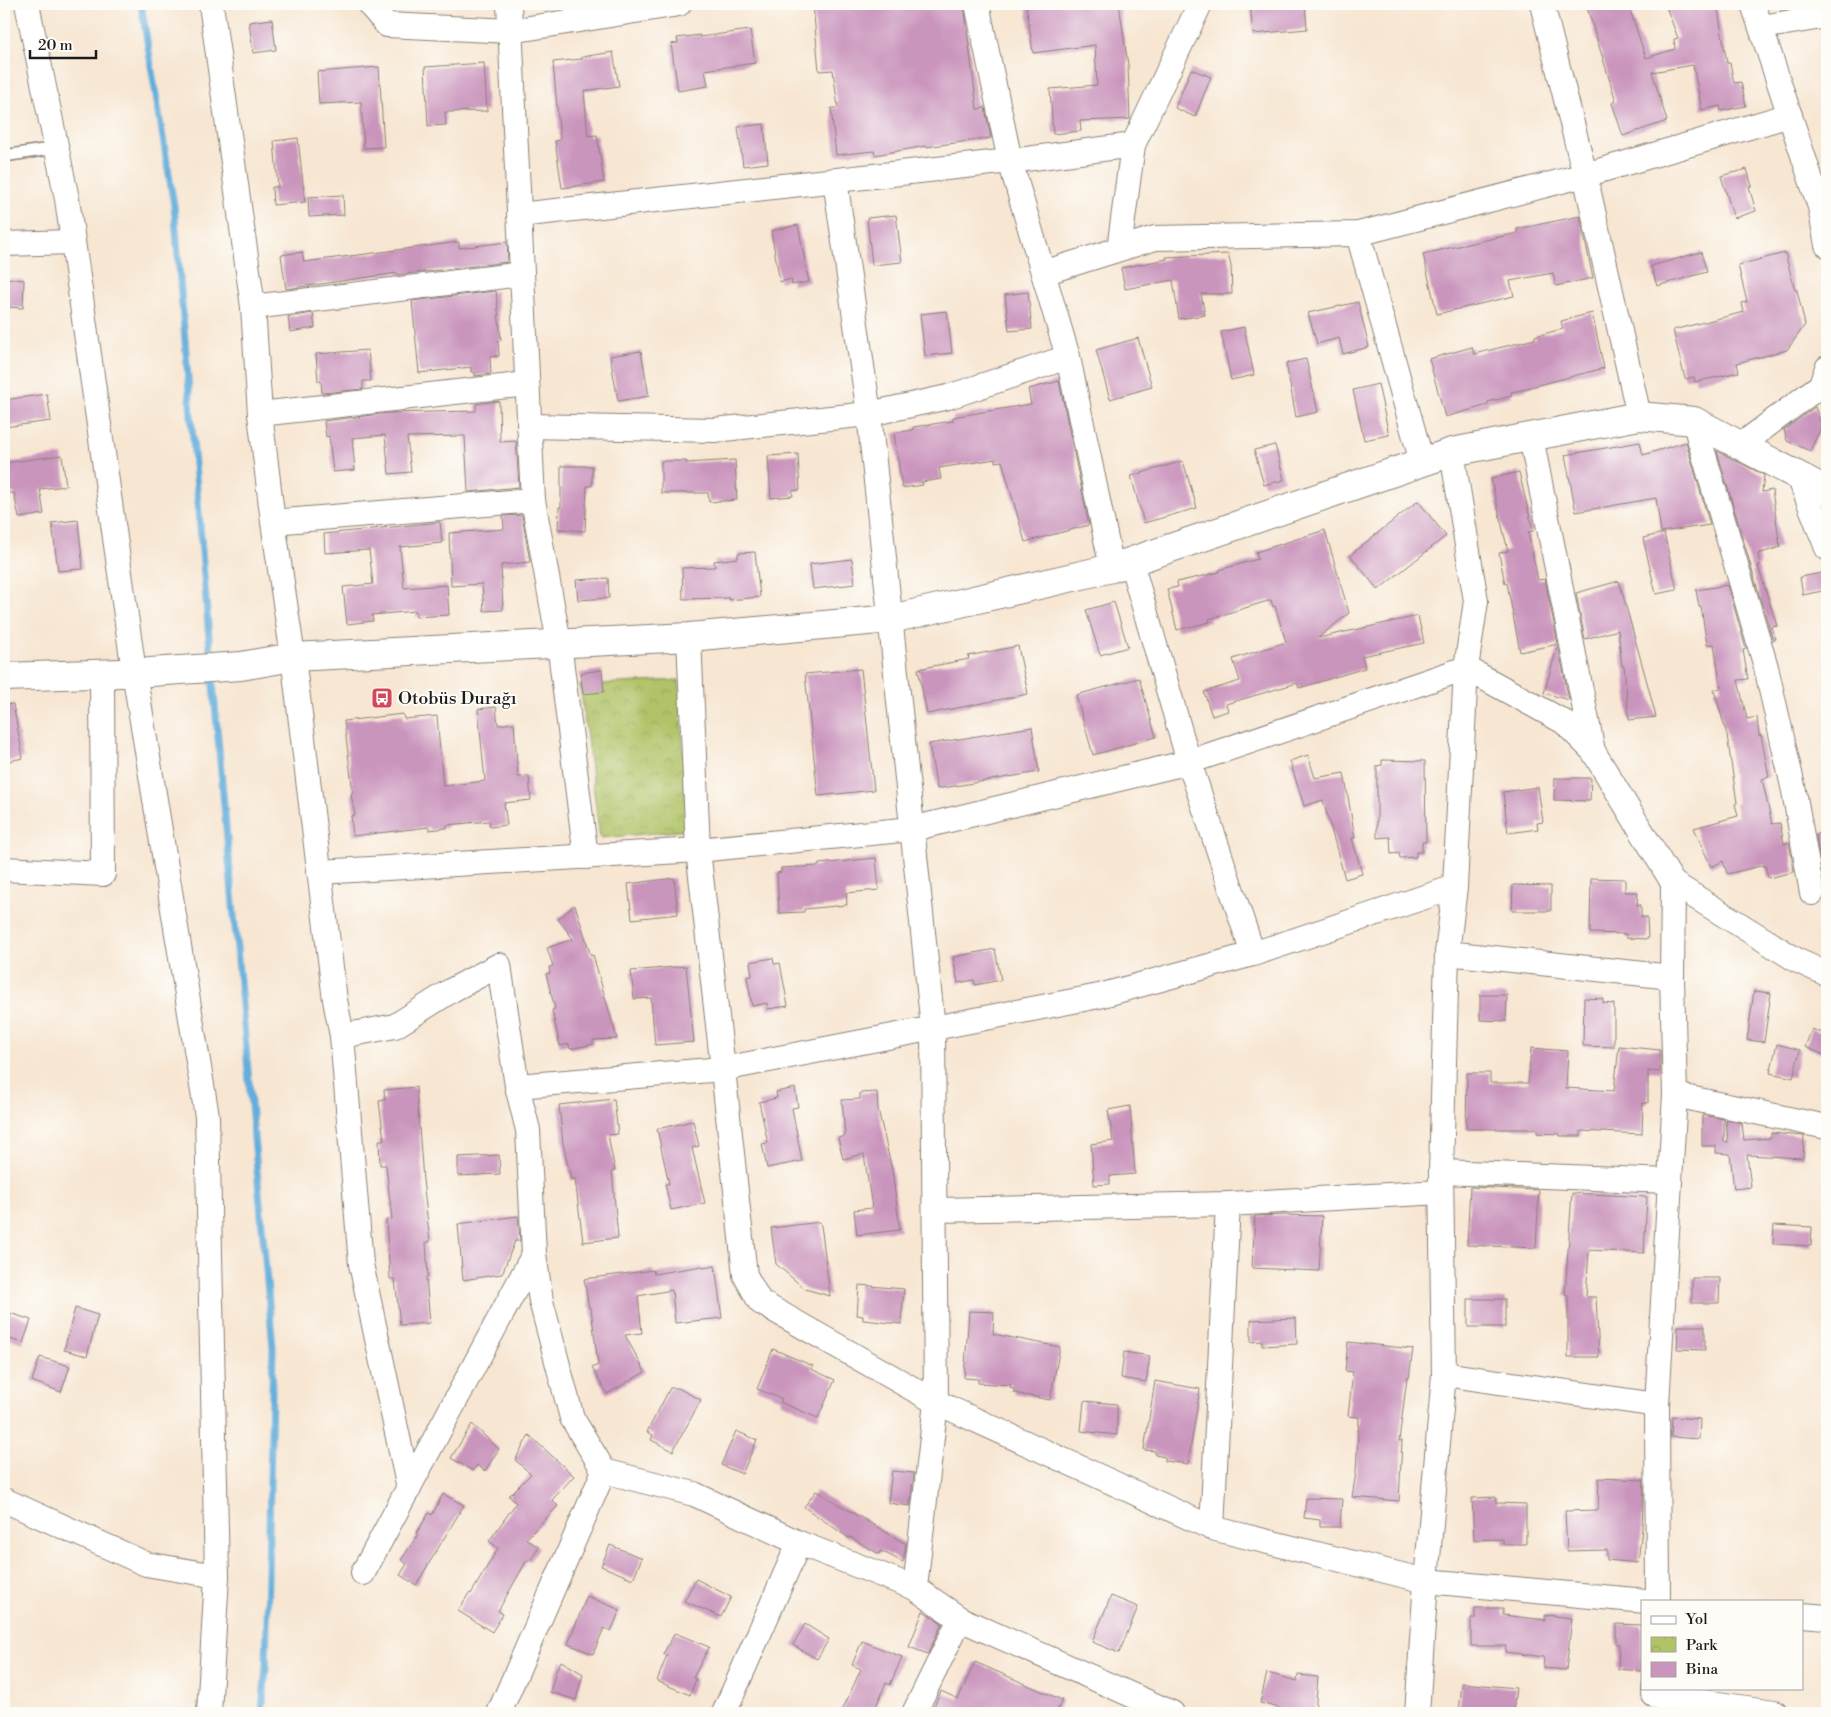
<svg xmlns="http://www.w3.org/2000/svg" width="1831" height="1717" font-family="'Libre Bodoni',serif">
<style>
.park{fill:url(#park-crowns);stroke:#667042}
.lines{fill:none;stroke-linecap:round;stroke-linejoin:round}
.stream{stroke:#63aedc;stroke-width:7}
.building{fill:#ca95bd}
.service-casing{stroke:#8a8177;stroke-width:14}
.minor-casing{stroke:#8a8177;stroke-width:26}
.tertiary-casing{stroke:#8a8177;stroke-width:30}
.service{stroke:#fff;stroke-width:11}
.minor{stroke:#fff;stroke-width:24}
.tertiary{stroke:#fff;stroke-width:28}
.labels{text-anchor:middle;stroke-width:4;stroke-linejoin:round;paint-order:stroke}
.poi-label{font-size:18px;fill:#1c1c1c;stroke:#fdfcf7;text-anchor:start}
</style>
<defs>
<pattern id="park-crowns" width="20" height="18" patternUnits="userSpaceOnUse" patternTransform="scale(1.25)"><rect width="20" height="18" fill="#b0c367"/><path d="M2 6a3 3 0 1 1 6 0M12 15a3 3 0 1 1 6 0" fill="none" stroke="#97a759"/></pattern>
</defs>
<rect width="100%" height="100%" fill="#fdfcf7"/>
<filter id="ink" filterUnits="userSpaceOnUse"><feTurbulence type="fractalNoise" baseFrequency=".02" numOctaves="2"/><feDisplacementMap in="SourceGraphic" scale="10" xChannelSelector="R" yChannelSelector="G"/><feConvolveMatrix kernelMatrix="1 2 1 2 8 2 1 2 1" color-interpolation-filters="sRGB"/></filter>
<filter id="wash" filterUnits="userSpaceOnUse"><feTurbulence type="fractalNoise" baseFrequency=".0096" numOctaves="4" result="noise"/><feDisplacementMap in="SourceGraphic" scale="20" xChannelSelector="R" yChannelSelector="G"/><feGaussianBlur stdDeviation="1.12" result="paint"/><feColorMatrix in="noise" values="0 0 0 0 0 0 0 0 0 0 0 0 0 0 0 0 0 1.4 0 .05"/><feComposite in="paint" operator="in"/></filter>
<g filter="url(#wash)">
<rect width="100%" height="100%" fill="#f7e6d2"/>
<polygon class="park" points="679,680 688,830 600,838 580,685"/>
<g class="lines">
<g class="stream">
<polyline points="141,4 174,205 211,662"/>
<polyline points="212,672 273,1347 266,1667 262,1713"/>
</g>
</g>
<g id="blocks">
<g class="building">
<polygon points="813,4 964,4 977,109 985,108 991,138 926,147 926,146 875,155 874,151 836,155 831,108 838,108 833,70 819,71"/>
<polygon points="1026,4 1119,4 1128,65 1130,119 1080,121 1081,131 1053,134 1050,89 1097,85 1095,45 1033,53"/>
<polygon points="1250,4 1305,4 1307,29 1253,34"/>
<polygon points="1586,4 1628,4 1646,58 1675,49 1674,39 1678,38 1665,4 1717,4 1727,63 1730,63 1734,83 1741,82 1746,106 1721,111 1720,106 1702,110 1693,65 1652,72 1667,121 1623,136 1612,103 1616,101"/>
<polygon points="272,19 276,50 253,53 249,22"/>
<polygon points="750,30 755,63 705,70 708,86 678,91 671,44 678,43 677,38 700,35 700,37"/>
<polygon points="613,52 619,86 584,91 588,136 597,135 604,182 562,188 555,141 560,140 553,62 582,59 582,57"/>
<polygon points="484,63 487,111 445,112 446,125 428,126 425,67"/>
<polygon points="379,67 384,147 364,148 361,102 319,104 317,72"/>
<polygon points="1191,69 1211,77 1195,117 1175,108"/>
<polygon points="764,124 768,163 743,166 738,127"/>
<polygon points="298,138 305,202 273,205 272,187 278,187 274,141"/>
<polygon points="1747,169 1752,186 1749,187 1756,211 1734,218 1721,176"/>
<polygon points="343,195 344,215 309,217 308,197"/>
<polygon points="896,215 902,262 872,265 867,218"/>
<polygon points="1580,216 1593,278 1556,286 1553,273 1510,281 1514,296 1437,314 1423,254 1517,233 1517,229"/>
<polygon points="798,225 809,282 792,285 791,279 780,282 771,231"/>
<polygon points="459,242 459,248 507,242 508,262 397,275 397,273 286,289 281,255 302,252 304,262"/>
<polygon points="1701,252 1707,272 1657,286 1651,266"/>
<polygon points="1785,253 1795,290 1797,290 1805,325 1787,350 1737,363 1739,372 1695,382 1694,377 1685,379 1673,330 1744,312 1742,303 1747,302 1738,265"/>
<polygon points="1228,254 1231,266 1232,294 1201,294 1205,315 1179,319 1173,280 1125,289 1121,268 1167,259 1166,257"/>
<polygon points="4,278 24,280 23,308 4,307"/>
<polygon points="496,291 501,340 498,341 499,356 490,357 491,374 475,376 475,372 471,372 471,367 419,373 412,301"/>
<polygon points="1028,292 1032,329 1009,331 1005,295"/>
<polygon points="1358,302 1369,347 1343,354 1339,338 1317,344 1308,313"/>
<polygon points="947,311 952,353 925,356 920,314"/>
<polygon points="313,313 315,328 290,332 288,317"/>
<polygon points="1592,313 1604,368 1527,388 1527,389 1511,392 1512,396 1488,402 1488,405 1445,417 1429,359 1472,347 1474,354 1535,339 1535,336 1563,329 1561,321"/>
<polygon points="1244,327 1254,375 1231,380 1221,332"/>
<polygon points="1138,338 1152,387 1110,399 1096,350"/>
<polygon points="368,350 371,381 363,381 363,389 322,393 321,381 318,381 316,354"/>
<polygon points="641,351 649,396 618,401 610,356"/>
<polygon points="1306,359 1318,412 1296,417 1286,363"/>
<polygon points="1059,381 1089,525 1025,542 1002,461 995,462 995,459 939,468 941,479 922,482 923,485 902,488 894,433 913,430 913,427 953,421 953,417 1031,404 1028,389"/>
<polygon points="1378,384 1389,435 1364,440 1353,390"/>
<polygon points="47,394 51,421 4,427 4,400"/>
<polygon points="499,401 500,442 516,441 519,487 468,492 465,436 407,437 411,472 389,474 385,435 352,438 355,470 333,472 329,436 326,437 324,421 388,413 476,411 476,404"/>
<polygon points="1815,407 1822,426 1810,451 1787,441 1784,430"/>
<polygon points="1640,442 1643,455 1686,442 1710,525 1661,532 1656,498 1576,512 1565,455"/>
<polygon points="1275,445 1284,480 1264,485 1254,450"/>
<polygon points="1717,451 1764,475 1762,492 1772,490 1780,547 1758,554 1760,566 1758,566 1777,626 1772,627 1776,639 1773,641"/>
<polygon points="798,454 800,490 792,491 793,496 771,498 768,456"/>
<polygon points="62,455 66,486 40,489 44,514 19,518 14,493 8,493 4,463"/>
<polygon points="735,460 737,500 709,502 708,493 661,493 661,461 686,461 686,463"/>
<polygon points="1183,461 1197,508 1144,523 1131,476"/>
<polygon points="561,466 592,466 592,486 587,486 585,531 558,529 559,507 561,507"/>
<polygon points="1519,472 1533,531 1528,532 1538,580 1545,579 1558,644 1520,652 1507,583 1505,584 1499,553 1508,551 1491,479"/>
<polygon points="1418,501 1446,536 1378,590 1350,555"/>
<polygon points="522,515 530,562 501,565 503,610 484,611 482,584 451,586 449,533 504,529 503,516"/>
<polygon points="78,520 83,569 58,571 52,523"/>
<polygon points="440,522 442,543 400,547 404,588 447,585 449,615 416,617 416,611 372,615 373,621 347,624 343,587 373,584 369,550 325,553 324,534"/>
<polygon points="1325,530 1349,613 1318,638 1418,616 1424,643 1362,656 1365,668 1299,688 1297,683 1226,704 1228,711 1212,716 1204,692 1240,681 1233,659 1286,642 1275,606 1273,607 1271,600 1209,619 1210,622 1177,630 1167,589 1178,587 1177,582 1220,572 1219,570 1258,559 1256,552"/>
<polygon points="1664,533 1677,590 1656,594 1643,538"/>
<polygon points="755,552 760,597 729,600 729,598 683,599 682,568 715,567 714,561 738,558 738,553"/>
<polygon points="852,559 855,584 813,589 810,564"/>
<polygon points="1827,572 1827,590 1803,595 1800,577"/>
<polygon points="608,578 609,598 578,600 576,580"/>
<polygon points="1619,581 1648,686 1656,717 1629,720 1624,666 1622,666 1618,630 1585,639 1576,593"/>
<polygon points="1728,585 1746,649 1743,650 1748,679 1738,680 1747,719 1757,717 1759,736 1761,735 1769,777 1762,779 1772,824 1780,823 1784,844 1789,842 1794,872 1768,878 1765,865 1727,874 1723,861 1711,867 1694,828 1738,816 1735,804 1737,803 1727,735 1714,690 1721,688 1714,644 1707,645 1701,607 1699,607 1696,590"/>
<polygon points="1114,602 1128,647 1100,655 1086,610"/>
<polygon points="1558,645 1569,700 1544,693"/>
<polygon points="1018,646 1028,694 927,714 918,669 969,659 968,656"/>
<polygon points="861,669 874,790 818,796 805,674"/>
<polygon points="602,670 604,692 583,694 580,673"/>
<polygon points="1139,678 1156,737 1093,755 1076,695"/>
<polygon points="13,704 23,758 4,762 4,705"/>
<polygon points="496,707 498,725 514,723 518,777 529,776 531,800 504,803 507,825 490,827 489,821 447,825 447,828 429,830 429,827 353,836 351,816 355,815 351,794 353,793 344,721 403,714 404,719 437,716 443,786 485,781 478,709"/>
<polygon points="1032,727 1039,772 937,789 929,744"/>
<polygon points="1308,755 1315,778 1344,773 1355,838 1352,838 1362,874 1345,879 1323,800 1304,806 1290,761"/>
<polygon points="1382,760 1425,761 1426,842 1422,842 1422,852 1416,852 1416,857 1400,858 1399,853 1391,854 1390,837 1377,838 1377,766 1382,765"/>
<polygon points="1555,778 1591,778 1590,801 1554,800"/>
<polygon points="1538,787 1543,822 1537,823 1538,829 1508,833 1503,792"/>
<polygon points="1827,831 1827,865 1821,867 1816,834"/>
<polygon points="876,858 879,890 846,893 847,905 804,909 804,912 779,913 777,873 781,872 781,868 819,866 819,864"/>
<polygon points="674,878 678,914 632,919 628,884"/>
<polygon points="1591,878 1625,879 1625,892 1638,892 1637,905 1641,905 1641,917 1647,917 1648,939 1626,938 1626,934 1590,933"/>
<polygon points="1513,885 1551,886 1551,911 1512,911"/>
<polygon points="575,905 591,956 593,955 617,1039 593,1040 593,1044 570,1049 569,1044 560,1046 552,1010 555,1009 546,974 550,973 549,967 553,966 547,948 573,939 558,919"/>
<polygon points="995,949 1001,980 975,985 974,980 958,983 953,957"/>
<polygon points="773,958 774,964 780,963 788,1006 768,1009 767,1003 752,1006 747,977 752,976 750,962"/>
<polygon points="686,966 694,1042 655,1045 651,998 634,999 631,971"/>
<polygon points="1754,991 1771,993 1764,1042 1747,1040"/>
<polygon points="1480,995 1507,995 1506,1021 1480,1020"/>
<polygon points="1584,998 1603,999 1603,1003 1614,1004 1614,1047 1583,1046"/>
<polygon points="1812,1029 1827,1035 1827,1056 1805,1047"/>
<polygon points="1777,1044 1800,1050 1793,1078 1770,1073"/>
<polygon points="1619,1046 1660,1050 1660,1072 1648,1071 1648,1103 1643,1103 1642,1134 1581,1131 1581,1136 1560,1136 1560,1134 1537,1133 1537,1129 1466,1129 1467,1073 1490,1073 1490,1083 1528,1083 1531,1048 1568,1051 1566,1088 1614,1091"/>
<polygon points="416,1087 423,1180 430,1242 426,1242 428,1277 426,1277 430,1323 400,1325 395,1279 390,1279 386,1220 392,1219 386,1165 380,1165 379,1140 384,1140 379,1101 385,1100 384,1090"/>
<polygon points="795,1088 798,1107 792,1108 802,1161 767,1168 762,1144 768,1143 759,1102 777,1098 776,1092"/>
<polygon points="877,1092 878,1109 892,1170 900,1230 857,1235 854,1210 872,1208 864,1154 843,1159 838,1138 845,1136 842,1100 860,1099 860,1093"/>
<polygon points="614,1099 618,1134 608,1135 615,1171 612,1171 618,1238 583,1242 575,1179 571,1180 563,1143 559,1105"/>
<polygon points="1130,1106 1135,1174 1110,1176 1110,1184 1094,1185 1091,1144 1113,1141 1108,1110"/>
<polygon points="1702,1115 1724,1119 1724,1142 1728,1142 1726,1120 1742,1123 1744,1140 1771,1138 1771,1133 1804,1136 1803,1158 1747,1155 1751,1187 1734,1189 1730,1154 1716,1153 1716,1146 1702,1146"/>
<polygon points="693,1121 699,1146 692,1148 705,1203 671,1210 665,1184 669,1184 657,1129"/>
<polygon points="499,1155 500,1174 458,1176 458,1157"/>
<polygon points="1470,1187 1539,1190 1536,1248 1467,1245"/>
<polygon points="1572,1193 1647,1197 1644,1253 1589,1250 1586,1297 1596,1297 1599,1357 1568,1357 1568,1295 1565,1295"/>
<polygon points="1285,1215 1322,1216 1319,1271 1252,1268 1255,1216"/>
<polygon points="518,1216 520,1241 515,1241 502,1274 463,1280 458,1224"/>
<polygon points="820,1222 822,1232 830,1296 805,1289 776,1264 771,1228"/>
<polygon points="1774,1225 1812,1227 1811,1246 1773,1244"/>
<polygon points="702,1266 703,1268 715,1266 722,1318 675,1323 672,1290 638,1296 642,1333 625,1335 645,1372 607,1394 592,1368 598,1365 591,1308 589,1308 584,1279 653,1270 654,1274"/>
<polygon points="1692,1278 1720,1278 1719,1303 1692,1303"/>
<polygon points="859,1285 904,1289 901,1324 863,1320 863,1316 857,1315"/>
<rect x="1468" y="1299" width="37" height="28"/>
<polygon points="75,1308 98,1315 87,1356 64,1350"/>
<polygon points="4,1311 31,1320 23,1343 4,1337"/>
<polygon points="969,1311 994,1312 993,1334 1060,1347 1050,1400 1014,1393 1014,1389 1010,1388 1011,1385 978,1383 978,1379 964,1378"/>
<polygon points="1296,1318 1297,1344 1262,1346 1262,1341 1251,1342 1251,1320"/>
<polygon points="1678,1326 1705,1326 1705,1350 1677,1349"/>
<polygon points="1348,1342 1413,1349 1409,1378 1407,1378 1399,1441 1402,1441 1399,1501 1352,1497 1356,1472 1359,1417 1348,1416 1353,1372 1345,1371"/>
<polygon points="773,1349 813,1366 811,1369 835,1380 818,1418 780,1402 782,1399 757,1389"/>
<polygon points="1124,1352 1150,1356 1146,1382 1121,1378"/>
<polygon points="40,1357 70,1366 61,1392 32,1381"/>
<polygon points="1155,1381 1200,1389 1188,1464 1165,1461 1165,1457 1155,1455 1155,1451 1144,1450"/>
<polygon points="670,1388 678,1388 701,1400 673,1451 651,1440 653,1435 647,1432"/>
<polygon points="1084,1401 1117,1404 1117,1435 1081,1431"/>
<polygon points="1672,1417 1700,1419 1699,1439 1671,1437"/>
<polygon points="472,1424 499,1449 485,1471 477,1465 473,1471 451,1458"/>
<polygon points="736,1431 757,1440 742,1474 721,1465"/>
<polygon points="529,1435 574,1476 552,1500 558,1506 526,1539 539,1547 530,1561 527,1560 498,1611 503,1614 492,1632 458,1611 469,1593 471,1594 498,1548 489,1541 516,1503 509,1496 531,1474 515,1460"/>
<polygon points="892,1471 914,1473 910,1506 888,1503"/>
<polygon points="1599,1478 1644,1480 1642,1528 1638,1563 1607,1560 1607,1550 1567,1551 1565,1511 1598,1510"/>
<polygon points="816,1491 906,1544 903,1562 881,1551 879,1554 850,1537 849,1538 804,1507"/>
<polygon points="443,1494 464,1505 416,1585 400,1575 407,1564 401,1560 418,1535 416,1534 429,1513 432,1515"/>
<polygon points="1496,1497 1496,1503 1526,1504 1526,1544 1503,1544 1503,1539 1474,1540 1472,1498"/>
<polygon points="1306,1498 1342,1499 1340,1527 1320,1527 1320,1520 1304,1518"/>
<polygon points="610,1545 642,1558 633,1579 601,1566"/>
<polygon points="696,1579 731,1597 721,1617 684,1601"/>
<polygon points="587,1596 620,1610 611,1631 604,1628 593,1654 568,1644"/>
<polygon points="1111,1596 1138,1607 1119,1653 1092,1642"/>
<polygon points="1475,1608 1503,1608 1503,1615 1545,1620 1545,1615 1572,1618 1566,1670 1543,1668 1544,1657 1505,1652 1506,1646 1471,1646 1471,1619 1475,1619"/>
<polygon points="923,1611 942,1623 928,1654 909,1647"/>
<polygon points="805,1624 829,1639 817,1659 793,1645"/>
<polygon points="1616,1624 1642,1625 1641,1671 1618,1669 1619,1644 1616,1644"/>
<polygon points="675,1633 709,1647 693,1678 696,1679 690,1695 657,1681 667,1655 663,1654"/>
<polygon points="862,1641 902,1657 890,1685 886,1683 873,1713 841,1713 861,1669 852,1665"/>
<polygon points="561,1661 583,1674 576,1700 550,1692 556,1671"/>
<polygon points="975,1662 1062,1700 1056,1713 931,1713 941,1691 958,1699"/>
<polygon points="1267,1673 1297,1681 1298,1675 1318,1677 1315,1713 1294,1712 1260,1703"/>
<polygon points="1462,1683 1516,1688 1513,1713 1459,1713"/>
</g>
</g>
</g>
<g filter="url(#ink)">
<use href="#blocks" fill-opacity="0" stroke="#8a8177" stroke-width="1"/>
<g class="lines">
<g class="service-casing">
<polyline id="service" points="4,156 56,148"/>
</g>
<g class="minor-casing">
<g id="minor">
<polyline points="27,4 67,199 134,672 207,1116 217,1576 209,1713"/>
<polyline points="211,4 253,307 260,414 273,522 293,657 335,1000 342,1036 361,1264 409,1489"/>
<polyline points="369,4 387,25 511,31 679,4"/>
<polyline points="509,4 533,500 559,643 586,857"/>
<polyline points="977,4 1010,161 1068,357 1112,568"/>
<polyline points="1542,4 1585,175 1639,416"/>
<polyline points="1753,4 1820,207 1827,245"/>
<polyline points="1762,27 1827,16"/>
<polyline points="835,180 869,414 933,1028 936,1402 915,1588"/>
<polyline points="519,215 1010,161 1133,145"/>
<polyline points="1358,234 1422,462"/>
<polyline points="4,244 73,242"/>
<polyline points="1119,249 1133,145 1200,4"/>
<polyline points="1043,273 1155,238 1358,234 1585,175 1790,115"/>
<polyline points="253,307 522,274"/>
<polyline points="260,414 527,384"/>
<polyline points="1694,421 1766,667 1794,791 1812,893"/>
<polyline points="529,426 714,430 869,414 948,397 1068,357"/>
<polyline points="1531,437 1593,751"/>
<polyline points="1741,445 1821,385 1827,368"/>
<polyline points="1799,477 1827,548"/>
<polyline points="273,522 533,500"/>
<polyline points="1131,562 1189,762 1253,954"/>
<polyline points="689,637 698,850 723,1069 745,1275 760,1302 936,1402 1212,1528 1426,1581 1646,1601"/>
<polyline points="4,869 103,874 102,673"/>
<polyline points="319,872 698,850 912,829 1189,762 1466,668 1564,722 1593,751 1673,883 1798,961 1827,974"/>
<polyline points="1447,953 1672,977"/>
<polyline points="342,1036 395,1026 452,990 499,965 517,1086 528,1130 534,1254 541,1301 572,1418 604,1471 499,1713"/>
<polyline points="517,1086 723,1069 1099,996 1253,954 1455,887"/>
<polyline points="1675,1095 1827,1127"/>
<polyline points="1441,1172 1670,1181"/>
<polyline points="935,1210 1228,1204 1441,1192"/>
<polyline points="1444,1374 1657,1405"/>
<polyline points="604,1471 694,1494 799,1543 915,1588 960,1619 1172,1713"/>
<polyline points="4,1500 146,1564 217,1576"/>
<polyline points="1212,1528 1228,1204"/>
<polyline points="363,1573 534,1254"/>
<polyline points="1658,1601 1657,1405 1675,1095 1672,977 1673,883"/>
<polyline points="1802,1615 1827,1617"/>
<polyline points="1654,1688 1654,1695 1775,1712 1775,1713"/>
<polyline points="724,1713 799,1543"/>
<polyline points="914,1713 960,1619"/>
<polyline points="1417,1713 1426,1581 1444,1374 1441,1172 1447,953 1455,887 1466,668 1476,601 1452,452"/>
</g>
</g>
<g class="tertiary-casing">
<polyline id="tertiary" points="4,677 150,672 241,666 293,657 689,637 891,619 1112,568 1452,452 1639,416 1694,421 1827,491"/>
</g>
<use href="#service" class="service"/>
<use href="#minor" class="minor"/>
<use href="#tertiary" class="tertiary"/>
</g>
</g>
<defs>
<g id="bus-square" transform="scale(1.125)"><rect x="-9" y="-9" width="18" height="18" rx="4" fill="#d1495b" stroke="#fdfcf7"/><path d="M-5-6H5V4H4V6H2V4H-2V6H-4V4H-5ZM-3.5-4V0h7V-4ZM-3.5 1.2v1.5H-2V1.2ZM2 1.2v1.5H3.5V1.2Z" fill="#fff"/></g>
</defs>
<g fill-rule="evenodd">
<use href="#bus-square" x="382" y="698"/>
</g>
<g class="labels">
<g class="poi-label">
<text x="398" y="704">Otobüs Durağı</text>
</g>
</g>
<rect width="1831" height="1717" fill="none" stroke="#fdfcf7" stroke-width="20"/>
<rect x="1641" y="1600" width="162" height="90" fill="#fdfcf7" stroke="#a3a29f"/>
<rect x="1651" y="1616" width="25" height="8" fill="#ffffff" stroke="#a3a29f"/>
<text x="1686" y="1624" font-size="15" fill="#1c1c1c">Yol</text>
<rect x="1651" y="1637" width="25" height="15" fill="url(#park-crowns)" stroke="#a3a29f"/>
<text x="1686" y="1650" font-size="15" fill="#1c1c1c">Park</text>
<rect x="1651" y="1662" width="25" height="15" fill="#ca95bd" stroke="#a3a29f"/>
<text x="1686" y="1674" font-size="15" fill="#1c1c1c">Bina</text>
<path d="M30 50v8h66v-8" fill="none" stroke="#1c1c1c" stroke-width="2.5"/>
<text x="38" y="50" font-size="15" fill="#1c1c1c" stroke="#fdfcf7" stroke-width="4" paint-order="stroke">20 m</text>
</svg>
